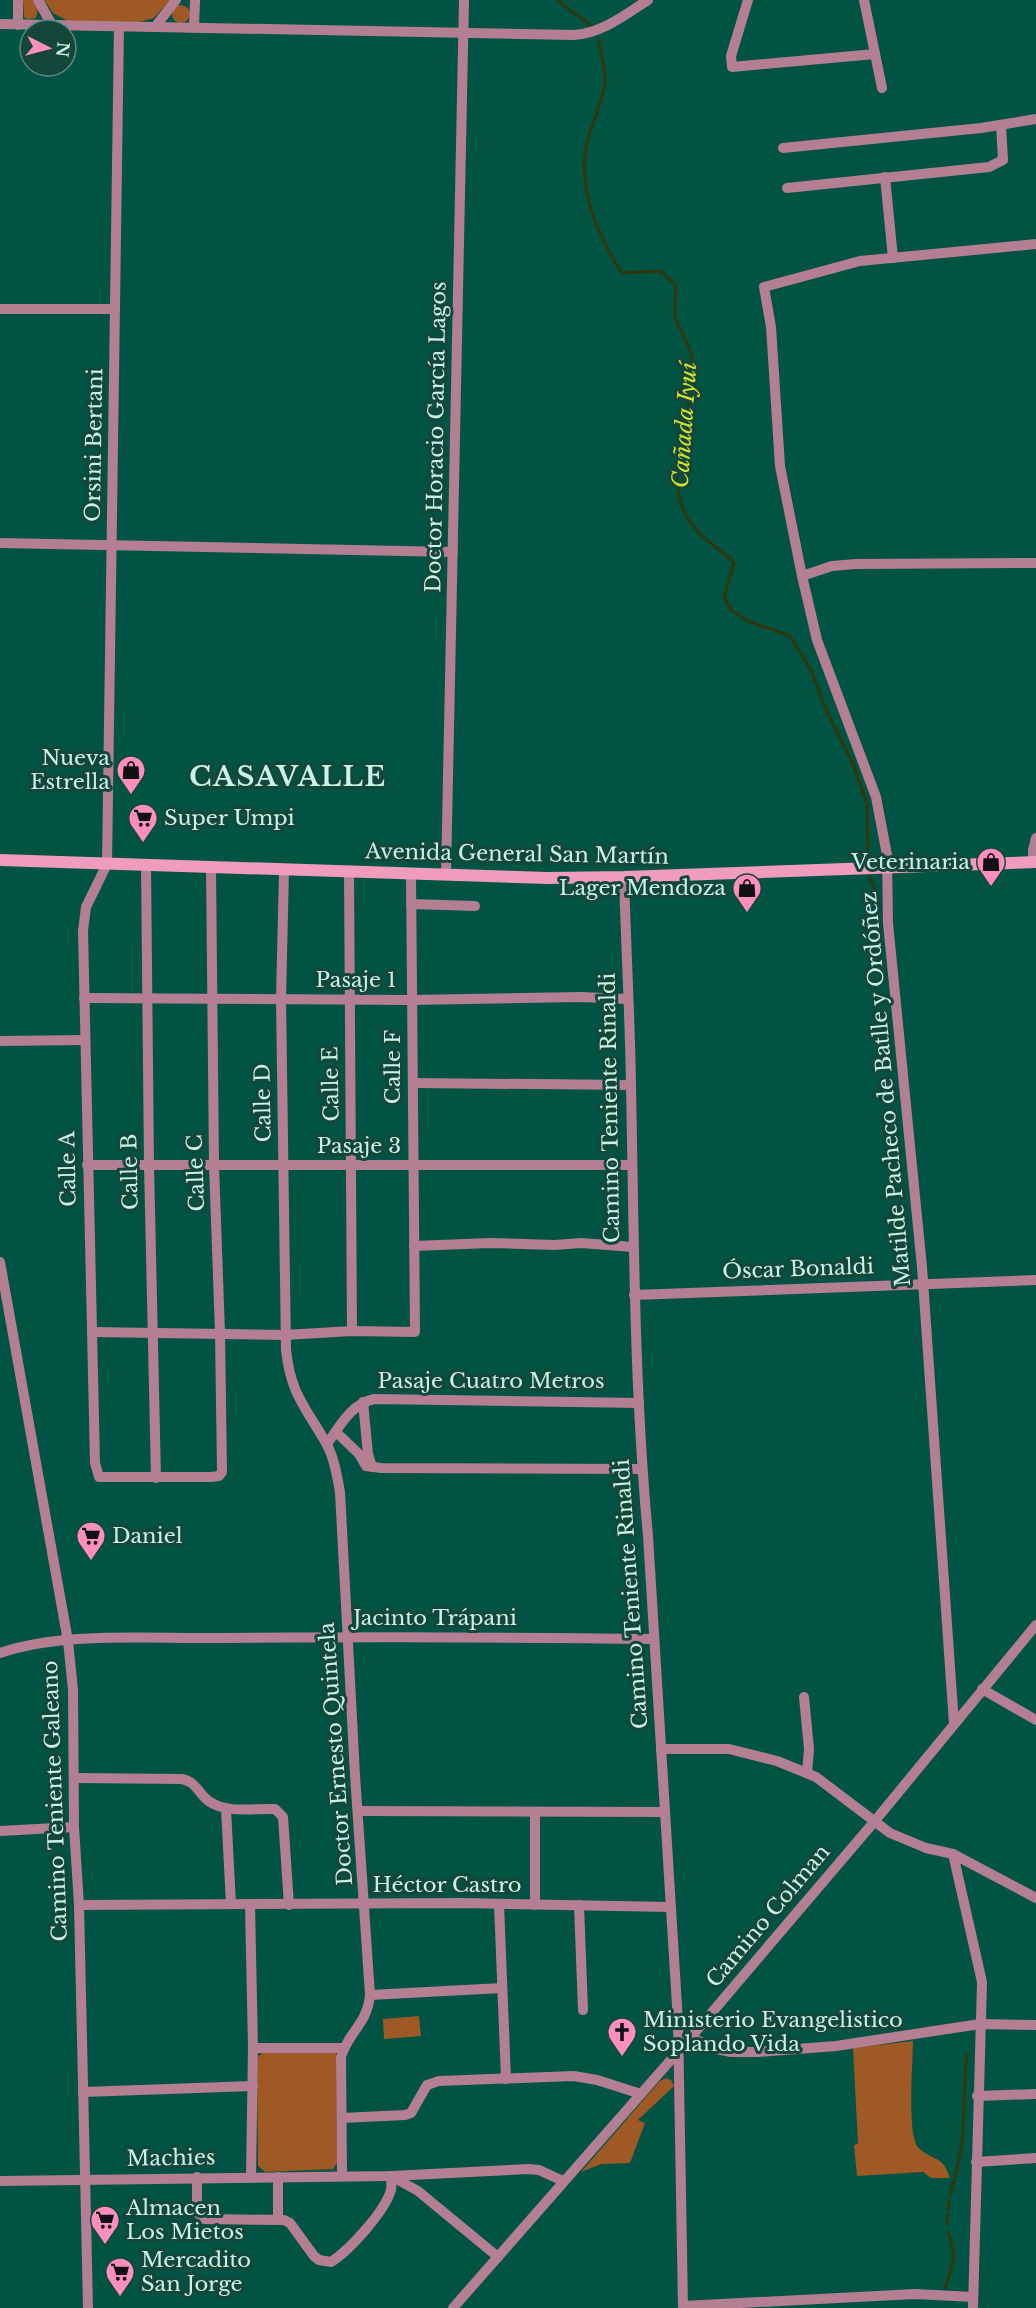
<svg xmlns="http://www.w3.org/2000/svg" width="1036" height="2308" font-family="'Libre Baskerville',serif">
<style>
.green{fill:#9e5924}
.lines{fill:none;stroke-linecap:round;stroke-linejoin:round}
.stream{stroke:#32370b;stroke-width:3}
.street{stroke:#b47e93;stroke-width:10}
.secondary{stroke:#f09cbd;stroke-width:12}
.labels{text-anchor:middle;stroke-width:6;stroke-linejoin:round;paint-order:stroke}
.street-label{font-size:21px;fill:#c9f3e6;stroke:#15463a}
.poi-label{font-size:21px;fill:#c9f3e6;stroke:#15463a;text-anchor:start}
.water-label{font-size:22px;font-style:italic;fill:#d3e32b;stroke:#15463a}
.district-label{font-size:27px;font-weight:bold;letter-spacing:1.5px;fill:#c9f3e6;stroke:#15463a}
</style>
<rect width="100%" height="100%" fill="#015444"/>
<g class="green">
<polygon points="23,0 33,0 38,9 36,18 27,19 24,17"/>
<polygon points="44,0 170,0 154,18 139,22 68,21 53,13"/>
<circle cx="181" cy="14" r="9"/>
<polygon points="419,2016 421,2036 384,2039 383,2019"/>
<path d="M913,2041C913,2061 907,2133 918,2147C925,2156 938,2157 944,2165C947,2169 948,2174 950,2178H931L923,2172L857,2176L854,2145L858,2144L853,2048Z"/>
<polygon points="262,2052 334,2052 336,2054 337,2163 333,2169 265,2172 258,2166 257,2059"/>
<polygon points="666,2078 671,2080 674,2086 638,2120 645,2123 630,2163 601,2164 581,2172 660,2081"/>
</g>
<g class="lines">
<g class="stream">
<path d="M558,0C568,11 582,17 593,27"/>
<path d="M599,40C600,53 605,67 605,81C605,97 589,129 586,147C578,191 599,238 622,273L660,271L675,284C677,296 674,305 675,315C677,328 690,343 692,358C698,409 659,471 688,519C700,539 719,547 734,563L724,597L731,610L748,621L790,636L812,672L826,710L853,764L867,803L868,862"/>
<polyline points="870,877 875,891 880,931"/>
<path d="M955,2177C967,2137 962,2095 967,2054"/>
<polyline points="950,2195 954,2180"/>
<polyline points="948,2209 949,2200"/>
<polyline points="947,2224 948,2214"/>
<path d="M945,2288C953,2265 957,2256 948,2232"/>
</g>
<g class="street">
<polyline points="38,0 52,25"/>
<polyline points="748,0 731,56 732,67 875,54"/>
<polyline points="864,0 882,88"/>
<path d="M0,24L574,35C602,33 625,15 648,0"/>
<polyline points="18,25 18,0"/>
<polyline points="119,26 107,864 86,907 83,931 95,1463 99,1477 211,1477 219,1476 222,1472 220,1333 214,1165 211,868"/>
<polyline points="155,27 176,0"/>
<polyline points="194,28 195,0"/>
<polyline points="783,148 981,128 1036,119"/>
<polyline points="885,177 893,258"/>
<polyline points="787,188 989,167 1003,160 1001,125"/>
<polyline points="0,309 115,309"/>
<polyline points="0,543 453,552"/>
<polyline points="802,576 832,566 856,564 1036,563"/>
<polyline points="1033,862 1033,850 1036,838"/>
<polyline points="146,865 149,1165 156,1478"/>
<path d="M284,870L281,999L286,1350C291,1395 305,1406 326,1443C334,1457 337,1476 340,1492L355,1775L370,1995C367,2025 348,2032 341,2057L342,2176"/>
<polyline points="349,872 352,1331"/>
<polyline points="446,874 464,0"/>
<path d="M624,877C626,947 630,1017 631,1086C634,1236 634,1386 648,1536L678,2022L683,2308"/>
<polyline points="411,904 475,906"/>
<polyline points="84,998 412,1000 581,997 628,999"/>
<polyline points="0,1041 85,1040"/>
<polyline points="413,1083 631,1085"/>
<polyline points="87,1165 632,1165"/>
<polyline points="414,1246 490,1243 555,1245 581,1243 633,1247"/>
<polyline points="0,1262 68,1641 73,1690 74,1827 79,1905 88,2308"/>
<polyline points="634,1295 1036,1280"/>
<polyline points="92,1332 285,1335 352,1331 415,1332 411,874"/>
<polyline points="363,1402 368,1454 372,1467"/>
<polyline points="336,1432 359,1454 366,1466 381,1468 642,1469"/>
<path d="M327,1444C340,1426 351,1404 374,1399L639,1403"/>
<path d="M0,1653C62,1631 155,1639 222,1638C366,1637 510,1637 654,1639"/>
<polyline points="982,1689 1036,1720"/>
<polyline points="804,1697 809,1749 807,1773"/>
<polyline points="954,1724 922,1267 888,923 887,855 876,797 817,640 802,576 780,466 771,327 764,287 860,261 1036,244"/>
<polyline points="661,1749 729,1749 777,1761 816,1777 890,1833 926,1848 953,1854 1036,1898"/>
<path d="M75,1778L182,1779C197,1782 199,1795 210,1802C229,1814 254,1808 275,1809L283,1817L289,1905"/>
<polyline points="226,1809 231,1904"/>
<polyline points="358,1811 665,1812"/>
<polyline points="535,1812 535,1905"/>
<polyline points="0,1831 74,1827"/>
<polyline points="953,1854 982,1982 973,2308"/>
<polyline points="499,1904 506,2079"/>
<polyline points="79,1905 462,1903 671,1907"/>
<polyline points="250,1905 253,2048 251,2176"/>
<polyline points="579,1905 583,2010"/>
<polyline points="370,1995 502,1988"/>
<polyline points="691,2037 712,2048 731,2052 757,2052 836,2046 980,2024 1036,2025"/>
<polyline points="253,2048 343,2048"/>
<polyline points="83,2092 253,2086"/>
<polyline points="977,2096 1036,2094"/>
<polyline points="342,2118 405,2115 411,2113 427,2085 439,2081 574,2076 597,2080 641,2094"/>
<polyline points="976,2162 1036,2158"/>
<polyline points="391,2176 418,2191 498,2257"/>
<path d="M197,2177V2212L204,2219L284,2220L290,2223L314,2256L319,2260L331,2262C350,2250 385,2211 391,2190C392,2185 391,2180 391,2176"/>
<polyline points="0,2181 391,2176 529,2169 539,2170 563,2181"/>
<polyline points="278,2219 278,2177"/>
<polyline points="683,2306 915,2294 973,2297"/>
<polyline points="453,2308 691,2037 874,1822 1036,1625"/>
</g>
<polyline class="secondary" points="0,860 548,878 624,877 1036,862"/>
</g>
<defs>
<g id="shop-pin" transform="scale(1.5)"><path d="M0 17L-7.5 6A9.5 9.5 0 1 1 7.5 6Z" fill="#fe8ebc" stroke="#15463a"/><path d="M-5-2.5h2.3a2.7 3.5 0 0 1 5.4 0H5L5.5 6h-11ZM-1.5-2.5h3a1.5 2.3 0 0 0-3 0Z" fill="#111"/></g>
<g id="supermarket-pin" transform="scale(1.5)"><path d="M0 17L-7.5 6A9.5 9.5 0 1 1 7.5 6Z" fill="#fe8ebc" stroke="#15463a"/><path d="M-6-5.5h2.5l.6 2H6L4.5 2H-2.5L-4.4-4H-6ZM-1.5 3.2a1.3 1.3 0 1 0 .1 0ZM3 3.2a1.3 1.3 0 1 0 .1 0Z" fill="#111"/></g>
<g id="church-pin" transform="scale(1.5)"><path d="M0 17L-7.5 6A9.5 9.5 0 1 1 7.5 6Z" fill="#fe8ebc" stroke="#15463a"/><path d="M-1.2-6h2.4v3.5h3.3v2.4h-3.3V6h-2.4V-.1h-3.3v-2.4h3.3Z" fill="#111"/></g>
</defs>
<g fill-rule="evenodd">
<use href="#shop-pin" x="131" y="770"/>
<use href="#supermarket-pin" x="143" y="818"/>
<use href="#shop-pin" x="991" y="862"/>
<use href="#shop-pin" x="747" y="888"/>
<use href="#supermarket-pin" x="91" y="1536"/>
<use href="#church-pin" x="622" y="2032"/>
<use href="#supermarket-pin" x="105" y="2220"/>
<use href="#supermarket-pin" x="120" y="2272"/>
</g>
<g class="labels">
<g class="street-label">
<text transform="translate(436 437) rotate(-89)" y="7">Doctor Horacio García Lagos</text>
<text transform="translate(94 445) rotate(-89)" y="7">Orsini Bertani</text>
<text transform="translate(517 854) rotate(1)" y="7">Avenida General San Martín</text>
<text x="356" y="987">Pasaje 1</text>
<text transform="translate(393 1067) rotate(-90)" y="7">Calle F</text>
<text transform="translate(331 1084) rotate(-91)" y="7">Calle E</text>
<text transform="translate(886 1089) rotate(-95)" y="7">Matilde Pacheco de Batlle y Ordóñez</text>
<text transform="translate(263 1103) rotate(-91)" y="7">Calle D</text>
<text transform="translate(610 1108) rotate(-91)" y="7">Camino Teniente Rinaldi</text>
<text x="359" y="1153">Pasaje 3</text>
<text transform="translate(68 1169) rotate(-91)" y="7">Calle A</text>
<text transform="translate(130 1172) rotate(-91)" y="7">Calle B</text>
<text transform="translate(196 1173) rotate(-92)" y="7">Calle C</text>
<text transform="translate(798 1269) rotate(-2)" y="7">Óscar Bonaldi</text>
<text x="491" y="1388">Pasaje Cuatro Metros</text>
<text transform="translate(631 1594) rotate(-94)" y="7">Camino Teniente Rinaldi</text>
<text x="435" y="1625">Jacinto Trápani</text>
<text transform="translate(336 1754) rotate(-94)" y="7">Doctor Ernesto Quintela</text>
<text transform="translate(55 1801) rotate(-92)" y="7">Camino Teniente Galeano</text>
<text x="447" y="1892">Héctor Castro</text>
<text transform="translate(768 1916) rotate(-50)" y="7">Camino Colman</text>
<text transform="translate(171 2158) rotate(-1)" y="7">Machies</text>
</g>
<g class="poi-label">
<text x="110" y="765" text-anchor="end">Nueva<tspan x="110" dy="24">Estrella</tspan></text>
<text x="164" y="825">Super Umpi</text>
<text x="970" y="869" text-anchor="end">Veterinaria</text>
<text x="726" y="895" text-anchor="end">Lager Mendoza</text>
<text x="112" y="1543">Daniel</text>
<text x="643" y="2027">Ministerio Evangelistico<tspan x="643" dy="24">Soplando Vida</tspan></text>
<text x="126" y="2215">Almacen<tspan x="126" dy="24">Los Mietos</tspan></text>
<text x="141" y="2267">Mercadito<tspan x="141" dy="24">San Jorge</tspan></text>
</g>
<g class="water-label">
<text transform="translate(684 425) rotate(-86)" y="8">Cañada Iyuí</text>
</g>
<g class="district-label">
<text x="288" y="786">CASAVALLE</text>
</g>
</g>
<g transform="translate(48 48) rotate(96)"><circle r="28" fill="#15463a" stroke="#5d8b7f" stroke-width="1.5"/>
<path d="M0-4.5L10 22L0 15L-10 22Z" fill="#fe8ebc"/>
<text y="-9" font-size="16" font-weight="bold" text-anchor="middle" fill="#c9f3e6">N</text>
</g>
</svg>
